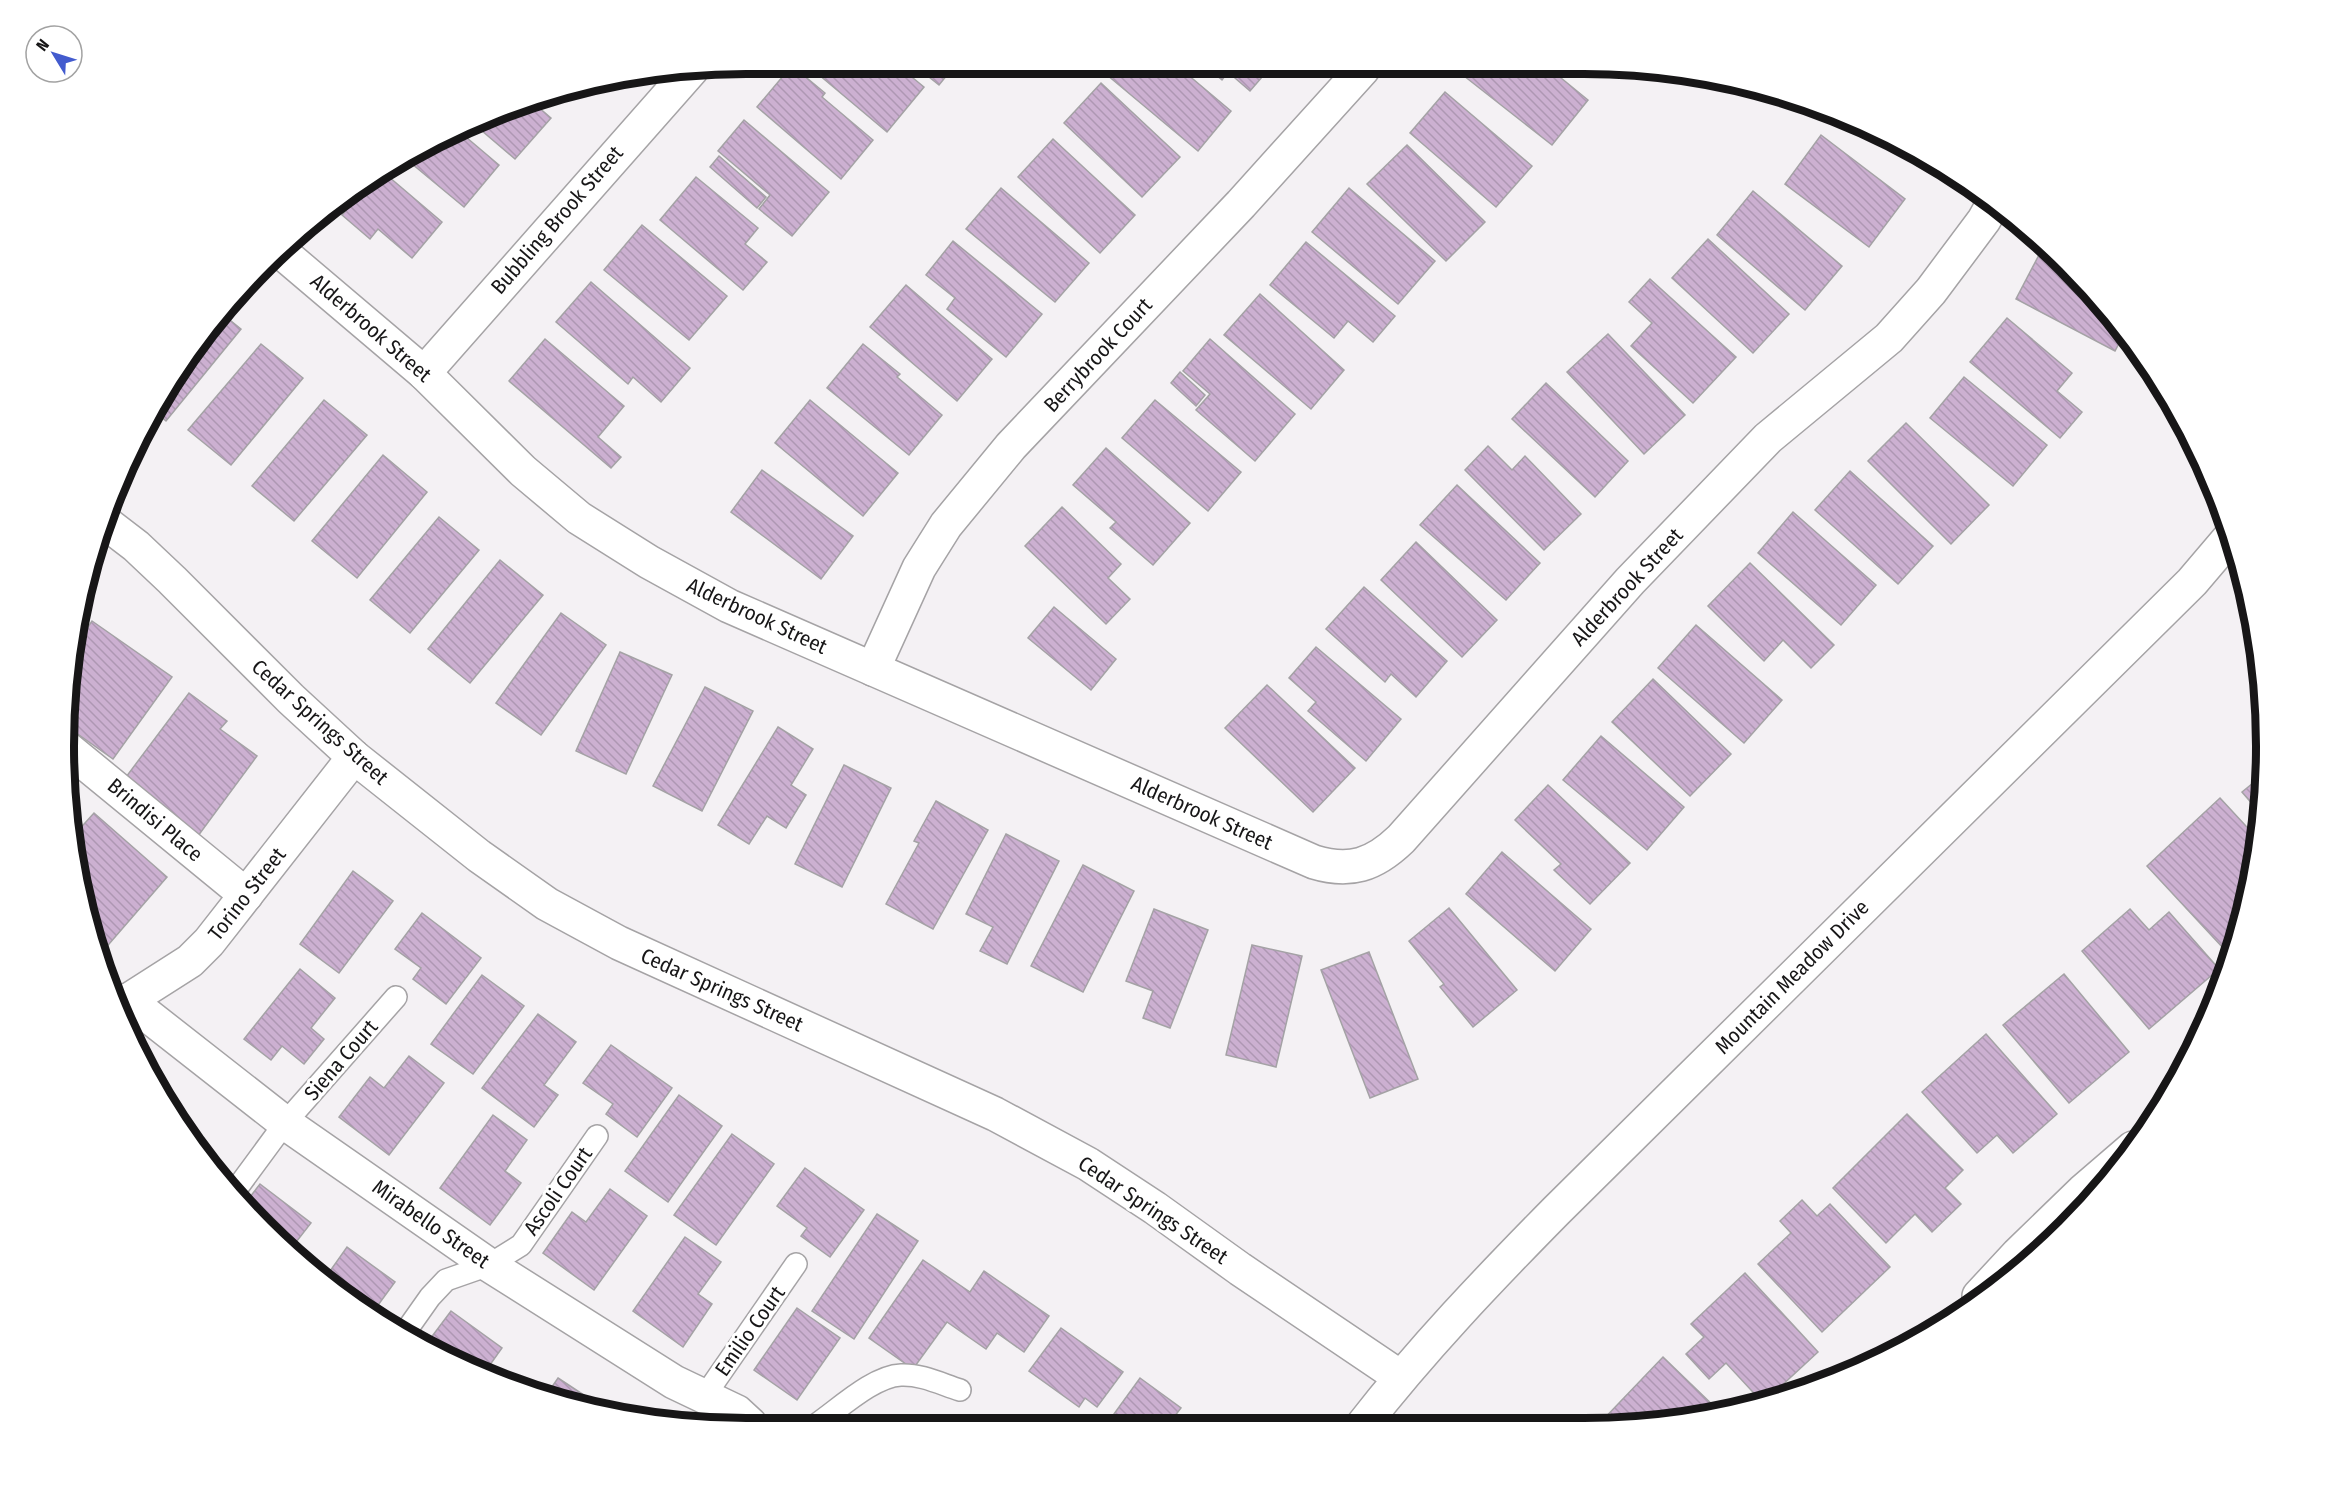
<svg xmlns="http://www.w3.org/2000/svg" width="2329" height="1492" font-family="'Fira Sans Condensed',sans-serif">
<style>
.building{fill:url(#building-back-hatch);stroke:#a4a2a5;stroke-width:1.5}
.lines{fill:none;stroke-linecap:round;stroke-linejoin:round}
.lane-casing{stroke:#a5a3a5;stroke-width:24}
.street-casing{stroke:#a5a3a5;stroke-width:36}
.secondary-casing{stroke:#a5a3a5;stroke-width:36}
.lane{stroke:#fff;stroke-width:21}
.street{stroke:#fff;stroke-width:33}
.secondary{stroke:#fff;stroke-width:33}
.labels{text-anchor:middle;stroke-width:6;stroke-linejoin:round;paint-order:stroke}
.street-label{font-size:21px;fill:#171617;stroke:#fff}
.rim{fill:none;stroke:#171617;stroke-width:8}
</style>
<defs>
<pattern id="building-back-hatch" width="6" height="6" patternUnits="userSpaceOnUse" patternTransform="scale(1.5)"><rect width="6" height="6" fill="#ccb0d1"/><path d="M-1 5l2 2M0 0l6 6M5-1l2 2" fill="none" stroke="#ae97b3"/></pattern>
</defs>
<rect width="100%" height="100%" fill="#f4f1f4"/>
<g class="building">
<polygon points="789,69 796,69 825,93 822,97 873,140 841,179 757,107"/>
<polygon points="812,69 902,69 924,87 887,132"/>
<polygon points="919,69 952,69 939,85"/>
<polygon points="1112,69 1181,69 1231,111 1198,151 1107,75"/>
<polygon points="1209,69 1269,69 1250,91 1228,72 1222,80"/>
<polygon points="1470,69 1550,69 1588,100 1552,145 1464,76"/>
<polygon points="1101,83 1180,157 1142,197 1064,123"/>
<polygon points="571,89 562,99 554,93"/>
<polygon points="1445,92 1532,166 1496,207 1410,133"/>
<polygon points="529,99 551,118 515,159 475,125"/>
<polygon points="744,120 829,192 792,236 759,209 770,195 718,151"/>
<polygon points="460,132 499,165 464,207 406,159"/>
<polygon points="1821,135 1905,199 1869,247 1785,184"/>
<polygon points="1053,139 1135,215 1100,253 1018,177"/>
<polygon points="1407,145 1485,222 1446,261 1367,184"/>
<polygon points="719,156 766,197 757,208 710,167"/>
<polygon points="382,171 442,222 412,258 378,229 370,239 342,215 363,191 357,186"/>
<polygon points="696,177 758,228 745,244 767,262 743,290 660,220"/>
<polygon points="1001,188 1089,263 1055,302 966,229"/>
<polygon points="1349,188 1435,261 1398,304 1312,232"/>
<polygon points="1753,191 1842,266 1805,310 1717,235"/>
<polygon points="642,225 727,296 689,340 604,270"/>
<polygon points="1708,239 1789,314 1753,353 1672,278"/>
<polygon points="953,241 1042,314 1006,357 947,309 955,298 926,275"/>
<polygon points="1306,242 1395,316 1373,342 1348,321 1334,338 1270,285"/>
<polygon points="2041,251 2060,261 2097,296 2124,334 2115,351 2016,299"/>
<polygon points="1650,279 1736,357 1693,403 1631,346 1652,323 1629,302"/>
<polygon points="591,282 690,368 661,402 633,377 628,384 556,322"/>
<polygon points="906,285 992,359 957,401 870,327"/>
<polygon points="1260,294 1344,370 1311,409 1224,335"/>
<polygon points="220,312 241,329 166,421 152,409 154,405 204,330"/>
<polygon points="2007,318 2072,373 2057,391 2082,412 2060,438 1970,362"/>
<polygon points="1608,334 1685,415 1644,454 1567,372"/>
<polygon points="545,339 624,406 598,437 621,457 611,468 509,381"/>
<polygon points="1210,339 1295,414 1255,461 1196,410 1210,394 1183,371"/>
<polygon points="261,344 303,378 231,465 188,430"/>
<polygon points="863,344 900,374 897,377 942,415 909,455 827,388"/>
<polygon points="1180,372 1205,395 1196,406 1171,383"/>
<polygon points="1964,377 2047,445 2013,486 1930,418"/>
<polygon points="1546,383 1628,461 1595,497 1512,419"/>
<polygon points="324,400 367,435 294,521 252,486"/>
<polygon points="810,400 898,473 863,516 775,443"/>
<polygon points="1155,400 1241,472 1208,511 1122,438"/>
<polygon points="1906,423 1989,505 1951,544 1868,461"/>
<polygon points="1488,446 1512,470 1525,456 1581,514 1544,550 1465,470"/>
<polygon points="1106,448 1190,523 1153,565 1110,528 1116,522 1073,485"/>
<polygon points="383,455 427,492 357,578 312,541"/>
<polygon points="762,470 853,536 821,579 731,512"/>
<polygon points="1850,471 1933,546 1898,584 1815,510"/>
<polygon points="1457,485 1540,563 1506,600 1420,525"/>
<polygon points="1062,507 1121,564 1108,578 1130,599 1106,624 1025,546"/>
<polygon points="1793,512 1876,585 1841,625 1758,553"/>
<polygon points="439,517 479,550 410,633 370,600"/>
<polygon points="1416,542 1497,620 1462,657 1381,580"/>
<polygon points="500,560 543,595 470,683 428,649"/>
<polygon points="1750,563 1834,645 1811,668 1783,640 1764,661 1708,606"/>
<polygon points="1364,587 1447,661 1416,697 1391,674 1385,682 1326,629"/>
<polygon points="1054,607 1116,659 1091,690 1028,638"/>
<polygon points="561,613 606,645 541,735 496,703"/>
<polygon points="92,621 172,677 113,759 65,725 73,649"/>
<polygon points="1696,625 1782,700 1744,743 1658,668"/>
<polygon points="1316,647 1401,719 1366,761 1308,711 1316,702 1289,678"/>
<polygon points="620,652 672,675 626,774 576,751"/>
<polygon points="1653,679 1731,754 1690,796 1612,722"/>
<polygon points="1267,685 1355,768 1313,812 1225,728"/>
<polygon points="705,687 753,711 702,811 653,786"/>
<polygon points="189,693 227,721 220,729 257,756 198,836 123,781"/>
<polygon points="778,727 813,749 791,785 806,795 786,828 767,816 749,844 718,825"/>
<polygon points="1601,736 1684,807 1647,850 1563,780"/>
<polygon points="844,765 891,788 842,887 795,864"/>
<polygon points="2264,774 2265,791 2261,814 2242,792"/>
<polygon points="1548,785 1630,863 1590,904 1554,870 1561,864 1515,820"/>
<polygon points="68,786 78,794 71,803"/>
<polygon points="2220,798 2257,838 2243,923 2238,936 2224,949 2147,866"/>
<polygon points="936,801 988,830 933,929 886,904 919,843 914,841"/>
<polygon points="94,813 167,877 103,951 94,943 86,923 75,834"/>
<polygon points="1006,834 1059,861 1007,964 980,951 993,927 966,914"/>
<polygon points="1502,852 1591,929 1555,971 1466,894"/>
<polygon points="1083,865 1134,891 1083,992 1031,966"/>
<polygon points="353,871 393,901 339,973 300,944"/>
<polygon points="1449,908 1517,990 1473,1027 1440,987 1444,984 1409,941"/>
<polygon points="1154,909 1208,930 1170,1028 1143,1018 1153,991 1126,981"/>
<polygon points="2130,909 2149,930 2169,912 2219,969 2149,1029 2082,951"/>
<polygon points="422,913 481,958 446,1004 413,979 421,968 395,949"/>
<polygon points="1252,945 1302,956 1276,1067 1226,1055"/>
<polygon points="1369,952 1418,1079 1370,1098 1321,970"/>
<polygon points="300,969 335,998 311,1028 324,1039 304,1064 282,1046 271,1060 244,1039"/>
<polygon points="2064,974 2129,1052 2069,1103 2003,1025"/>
<polygon points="482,975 524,1006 473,1074 431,1044"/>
<polygon points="538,1014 576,1042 544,1085 558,1095 534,1127 482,1088"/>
<polygon points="1986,1034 2057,1114 2013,1153 1997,1135 1977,1153 1922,1092"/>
<polygon points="611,1045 672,1088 637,1137 606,1114 613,1104 583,1083"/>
<polygon points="409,1056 444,1083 389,1155 339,1117 370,1077 384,1088"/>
<polygon points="679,1095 722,1126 668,1202 625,1171"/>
<polygon points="1907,1114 1963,1170 1945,1188 1961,1204 1932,1232 1915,1214 1886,1243 1833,1188"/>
<polygon points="493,1115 527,1140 505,1171 521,1183 490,1225 440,1188"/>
<polygon points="732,1134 774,1164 716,1245 674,1215"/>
<polygon points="805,1168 864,1210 830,1257 801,1236 807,1228 777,1206"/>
<polygon points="260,1184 311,1223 290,1250 243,1206"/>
<polygon points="610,1189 647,1216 594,1290 543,1253 572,1212 586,1222"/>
<polygon points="1802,1200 1817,1216 1830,1204 1890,1267 1822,1332 1758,1264 1791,1233 1780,1221"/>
<polygon points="877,1214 918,1241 854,1339 812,1311"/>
<polygon points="685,1237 721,1262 698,1294 712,1304 683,1347 633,1311"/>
<polygon points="347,1247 395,1282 373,1312 330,1288 323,1281"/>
<polygon points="923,1260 970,1292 984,1271 1049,1316 1024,1352 997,1333 986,1349 947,1322 913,1369 869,1338"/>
<polygon points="1745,1273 1818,1352 1763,1403 1726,1363 1709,1379 1686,1354 1704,1337 1691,1324"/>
<polygon points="797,1308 840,1338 797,1400 754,1370"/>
<polygon points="451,1311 502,1348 482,1376 427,1343"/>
<polygon points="1061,1328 1123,1372 1097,1407 1085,1398 1079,1407 1029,1371"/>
<polygon points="1663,1357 1720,1412 1628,1428 1596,1427"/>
<polygon points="558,1378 605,1409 547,1394"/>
<polygon points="1140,1378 1181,1408 1168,1425 1106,1425"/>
</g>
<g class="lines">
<g class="lane-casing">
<g id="lane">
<polyline points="232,1195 285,1123 396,997"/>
<polyline points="406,1331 430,1297 446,1280 489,1265 521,1245 597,1136"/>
<polyline points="704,1397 796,1264"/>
<path d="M817,1424C840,1408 874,1376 901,1375C921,1374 941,1384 960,1390"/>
</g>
</g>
<g class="street-casing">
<g id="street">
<path d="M279,250L424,373L523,471L579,518L649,562L729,606L1314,862C1350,873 1374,865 1401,839L1630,581L1768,438L1889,338L1931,291L1984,220L1994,202"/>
<polyline points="424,373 692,69"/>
<polyline points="102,520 136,546 172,580 291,699 354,757 479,856 547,904 619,943 995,1114 1088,1164 1155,1208 1240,1269 1400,1377"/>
<polyline points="873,669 919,568 946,525 1011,446 1241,204 1363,69"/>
<polyline points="63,745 246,895"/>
<polyline points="128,1000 285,1123 489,1265 674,1382 737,1412 750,1424"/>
<polyline points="118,1007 190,961 209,942 354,757"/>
<polyline points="1979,1296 2018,1254 2083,1191 2133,1148"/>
</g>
</g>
<g class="secondary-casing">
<path id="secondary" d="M1362,1426C1422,1349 1488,1280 1556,1211L2192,582L2232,535"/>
</g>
<use href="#lane" class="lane"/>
<use href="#street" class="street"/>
<use href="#secondary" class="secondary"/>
</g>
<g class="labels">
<g class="street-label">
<text transform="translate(557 220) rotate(-49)" y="7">Bubbling Brook Street</text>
<text transform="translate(371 328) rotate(41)" y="7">Alderbrook Street</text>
<text transform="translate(1098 355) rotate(-47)" y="7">Berrybrook Court</text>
<text transform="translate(1627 587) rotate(-47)" y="7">Alderbrook Street</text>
<text transform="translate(757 616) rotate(25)" y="7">Alderbrook Street</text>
<text transform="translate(320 722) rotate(42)" y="7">Cedar Springs Street</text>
<text transform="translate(1202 813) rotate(24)" y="7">Alderbrook Street</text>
<text transform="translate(155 820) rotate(40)" y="7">Brindisi Place</text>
<text transform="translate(247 894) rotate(-52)" y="7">Torino Street</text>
<text transform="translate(1792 977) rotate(-45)" y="7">Mountain Meadow Drive</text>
<text transform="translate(722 990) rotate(24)" y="7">Cedar Springs Street</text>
<text transform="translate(341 1060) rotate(-49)" y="7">Siena Court</text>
<text transform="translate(558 1191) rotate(-55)" y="7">Ascoli Court</text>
<text transform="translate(1153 1210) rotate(34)" y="7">Cedar Springs Street</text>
<text transform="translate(431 1224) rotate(35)" y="7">Mirabello Street</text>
<text transform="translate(750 1331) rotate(-55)" y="7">Emilio Court</text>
</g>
</g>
<path d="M0 0H2329V1492H0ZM746 74H1584A672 672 0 0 1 2256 746V746A672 672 0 0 1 1584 1418H746A672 672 0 0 1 74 746V746A672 672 0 0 1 746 74Z" fill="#fff" fill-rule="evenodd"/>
<path class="rim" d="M746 74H1584A672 672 0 0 1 2256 746V746A672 672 0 0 1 1584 1418H746A672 672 0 0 1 74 746V746A672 672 0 0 1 746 74Z"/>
<g transform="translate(54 54) rotate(308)"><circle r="28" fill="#ffffff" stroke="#a2a2a2" stroke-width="1.5"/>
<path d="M0-4.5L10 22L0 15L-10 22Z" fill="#435bce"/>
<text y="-9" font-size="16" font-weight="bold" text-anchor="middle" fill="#171617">N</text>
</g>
</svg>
